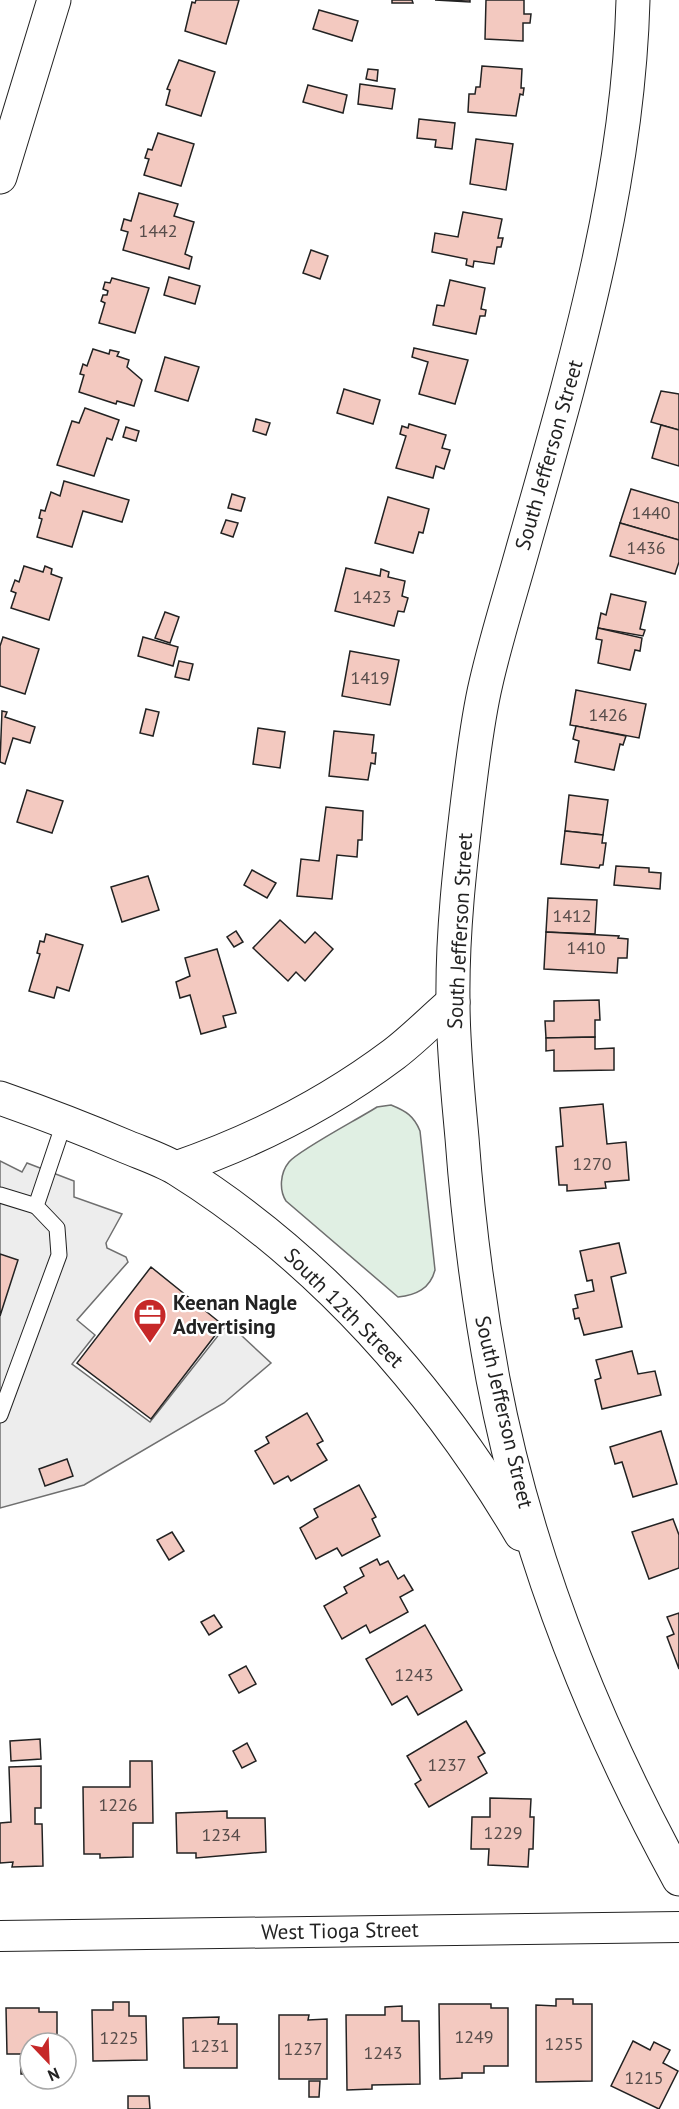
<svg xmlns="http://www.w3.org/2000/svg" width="679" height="2109" font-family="'PT Sans',sans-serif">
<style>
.green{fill:#e0efe3;stroke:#6f6f6f;stroke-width:1.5}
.parking{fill:#ededed;stroke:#6f6f6f;stroke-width:1.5}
.building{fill:#f3c9c0;stroke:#222;stroke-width:1.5}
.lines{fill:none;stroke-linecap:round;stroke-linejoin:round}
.lane-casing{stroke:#222;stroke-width:17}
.street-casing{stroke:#222;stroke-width:32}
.secondary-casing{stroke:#222;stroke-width:35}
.primary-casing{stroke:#222;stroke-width:35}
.lane{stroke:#fff;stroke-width:15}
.street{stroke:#fff;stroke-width:30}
.secondary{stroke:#fff;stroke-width:33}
.primary{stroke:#fff;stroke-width:33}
.labels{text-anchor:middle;stroke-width:4.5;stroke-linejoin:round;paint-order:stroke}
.number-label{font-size:18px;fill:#564c4a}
.street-label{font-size:21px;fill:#222;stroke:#fff}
.poi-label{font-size:21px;font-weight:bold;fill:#222;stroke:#fff;text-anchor:start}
</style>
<rect width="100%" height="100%" fill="#fff"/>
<path class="green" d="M391,1105C406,1111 414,1116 420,1131L435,1270C430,1289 416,1295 398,1297L286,1201C279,1190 280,1173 289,1162C299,1150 360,1118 377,1107Z"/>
<polygon class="parking" points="0,1161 22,1172 27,1163 74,1181 74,1197 122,1214 106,1243 107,1248 126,1257 128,1262 77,1320 95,1335 72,1364 150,1422 228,1323 271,1363 224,1403 84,1485 0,1508"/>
<g class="building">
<polygon points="196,0 239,0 226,44 185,31 192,2 195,3"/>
<polygon points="392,0 412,0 413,3 392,3"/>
<polygon points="435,0 470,0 470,2"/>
<polygon points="486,0 524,0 524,14 531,14 530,23 523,23 523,41 485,39"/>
<polygon points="319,10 358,21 352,41 313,29"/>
<polygon points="179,60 215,72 201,116 166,105 170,90 167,89"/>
<polygon points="482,66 522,69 521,88 524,88 523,95 520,94 516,116 468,112 469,94 475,94 476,87 480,87"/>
<polygon points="368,69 378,70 377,81 366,79"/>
<polygon points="360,84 395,89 392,109 358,104"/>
<polygon points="308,85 347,95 343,113 303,102"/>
<polygon points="419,119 455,123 452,149 435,147 436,140 417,138"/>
<polygon points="158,133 194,144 181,186 144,175 149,159 145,158 148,149 152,150"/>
<polygon points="476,139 513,144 506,190 470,184"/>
<polygon points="139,193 178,204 174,216 194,222 185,254 192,257 189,269 123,250 128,232 121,230 124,219 131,221"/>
<polygon points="463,212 502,219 498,238 503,238 501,247 497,247 494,264 474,261 473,267 466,265 467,259 432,252 435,233 458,237"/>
<polygon points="311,250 328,256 320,279 303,273"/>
<polygon points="169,277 200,286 195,304 164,295"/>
<polygon points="112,278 149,288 135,333 99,323 105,303 101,301 103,295 107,295 108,291 103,289 105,282 110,283"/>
<polygon points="450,280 485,288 481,309 486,310 485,316 480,316 476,334 433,325 437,305 444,306"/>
<polygon points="414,348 468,360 455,404 419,394 428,362 412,357"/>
<polygon points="93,349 109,354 110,350 119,352 117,356 129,360 127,367 142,380 134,406 117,401 116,404 79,392 84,375 80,374 83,364 87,366"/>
<polygon points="165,357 199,367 188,401 155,391"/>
<polygon points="344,389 380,400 373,424 337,413"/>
<polygon points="661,391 679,394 679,430 651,422"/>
<polygon points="85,408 119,420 112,440 107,438 94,476 57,465 72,421 79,423"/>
<polygon points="256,419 270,423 266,435 253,431"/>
<polygon points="409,424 446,435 442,448 450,450 444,469 436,466 433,478 396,468 406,436 400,434 402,426 408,428"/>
<polygon points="661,425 679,430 679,466 652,458"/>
<polygon points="126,427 139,431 136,441 123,437"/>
<polygon points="64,481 129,500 122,522 83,511 72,547 37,537 42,519 39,518 41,510 45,511 51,492 60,496"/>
<polygon points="631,489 679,503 679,540 620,523"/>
<polygon points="232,494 245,498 241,511 228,508"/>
<polygon points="388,497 429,509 423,533 419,532 413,553 375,543"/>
<polygon points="226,520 238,523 233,537 221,533"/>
<polygon points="620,523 679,540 679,562 675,574 610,556"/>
<polygon points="24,566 43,572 45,566 52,569 51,574 62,578 49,620 11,608 16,593 11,591 15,580 19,582"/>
<polygon points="346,568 380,576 381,569 389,572 388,577 405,581 402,596 408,598 404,612 398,611 394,626 335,611"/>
<polygon points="611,594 646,602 640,629 645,630 643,636 598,628 601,613 606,615"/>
<polygon points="165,612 179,617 170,643 155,638"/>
<polygon points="598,628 642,638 640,651 635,650 630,670 598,663 602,640 596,639"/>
<polygon points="3,637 39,649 25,694 0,686 0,646"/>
<polygon points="143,637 178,647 173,666 138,656"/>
<polygon points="350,651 399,660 390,705 342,696"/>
<polygon points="179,661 193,664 189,680 175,677"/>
<polygon points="576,690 646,704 639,738 570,725"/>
<polygon points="146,709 159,712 153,736 140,733"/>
<polygon points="2,711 7,712 5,717 35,727 30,743 13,738 5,764 0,762"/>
<polygon points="576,726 626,736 623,745 620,744 614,770 575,762 579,741 573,739"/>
<polygon points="258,728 285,732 280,768 253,764"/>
<polygon points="334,731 374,735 372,753 376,753 375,764 371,763 368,780 329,776"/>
<polygon points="27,790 63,801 52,833 17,822"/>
<polygon points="569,795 608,800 603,835 565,831"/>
<polygon points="326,807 363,811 362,840 358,840 357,857 337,855 332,899 297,896 301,859 319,861"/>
<polygon points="565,831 603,835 602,843 606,843 603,865 600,865 599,868 561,864"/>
<polygon points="616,866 649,868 649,872 661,873 660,889 614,885"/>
<polygon points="252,870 276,883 267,898 244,885"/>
<polygon points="148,876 159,910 122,922 111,887"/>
<polygon points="548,898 597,900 595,934 546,932"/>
<polygon points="280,920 305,943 315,932 333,949 305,981 296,972 288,981 253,948"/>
<polygon points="236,931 243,942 234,947 227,937"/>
<polygon points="546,932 619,936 618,938 628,939 627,958 618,958 617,973 544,969"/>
<polygon points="46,934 83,945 69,991 57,987 54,998 29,991 40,954 37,953 40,941 44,942"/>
<polygon points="217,949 236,1013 223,1016 226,1027 201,1034 190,995 180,998 176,982 190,976 185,958"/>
<polygon points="599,1000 600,1020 595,1020 595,1037 546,1038 545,1021 554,1021 554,1001"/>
<polygon points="595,1037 595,1049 614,1048 614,1070 554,1071 554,1050 546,1051 546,1038"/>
<polygon points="603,1104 607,1144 626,1142 629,1180 605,1182 606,1188 567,1191 567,1185 559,1185 556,1147 563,1146 560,1108"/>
<polygon points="619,1243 626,1273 611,1277 622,1327 584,1335 579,1318 575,1319 573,1309 578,1308 575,1295 594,1291 592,1280 587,1281 580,1251"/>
<polygon points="0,1254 18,1260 0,1316"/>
<polygon points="151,1267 223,1325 151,1419 77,1363"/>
<polygon points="632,1351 638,1374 655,1371 661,1395 602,1409 595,1380 601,1378 596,1360"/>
<polygon points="307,1413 323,1441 317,1444 327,1460 291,1481 288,1476 274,1484 255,1451 269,1443 266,1437"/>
<polygon points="661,1431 677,1484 633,1497 622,1462 615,1464 610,1447"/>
<polygon points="67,1459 73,1476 45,1486 39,1469"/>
<polygon points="359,1485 376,1517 372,1519 380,1536 342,1556 337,1548 316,1559 300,1528 318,1517 314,1509"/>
<polygon points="673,1519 679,1535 679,1568 649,1579 632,1532"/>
<polygon points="172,1532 184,1551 169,1560 157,1540"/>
<polygon points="377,1559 380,1565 388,1561 398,1579 404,1575 413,1590 400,1597 408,1612 370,1633 366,1625 342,1639 324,1606 347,1593 344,1587 364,1576 360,1568"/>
<polygon points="679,1613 679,1669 667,1637 674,1634 667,1617"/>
<polygon points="214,1615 222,1627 209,1635 201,1622"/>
<polygon points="425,1625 462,1690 418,1715 407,1696 392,1705 366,1659"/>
<polygon points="246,1666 256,1684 239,1693 229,1675"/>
<polygon points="466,1721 485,1753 478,1757 487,1773 429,1807 415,1784 421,1780 407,1756"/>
<polygon points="40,1739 41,1759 11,1761 10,1741"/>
<polygon points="247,1743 256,1761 242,1768 233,1751"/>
<polygon points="130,1761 152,1761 153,1823 133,1823 133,1857 100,1858 100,1854 84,1854 83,1787 130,1787"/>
<polygon points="41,1766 41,1808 35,1808 35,1824 42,1824 43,1866 12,1867 13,1862 0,1863 0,1823 11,1822 9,1767"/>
<polygon points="490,1798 531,1799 530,1817 534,1817 533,1849 529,1849 528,1867 488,1865 489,1849 471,1849 472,1817 490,1817"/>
<polygon points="227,1811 227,1818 265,1818 266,1852 196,1858 196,1853 177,1853 176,1813"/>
<polygon points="556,1999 573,1999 573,2004 592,2004 592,2081 536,2082 536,2005 556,2006"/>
<polygon points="113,2002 129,2002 129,2016 146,2016 147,2060 93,2061 92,2010 113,2010"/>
<polygon points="439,2004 491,2004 491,2008 508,2008 508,2066 484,2066 484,2073 462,2073 462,2078 440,2079"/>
<polygon points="402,2006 402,2021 419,2021 420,2084 372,2085 372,2089 347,2090 346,2015 385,2015 385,2007"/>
<polygon points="6,2008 39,2008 39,2012 57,2012 57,2043 30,2043 30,2074 21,2074 21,2054 7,2054"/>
<polygon points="279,2015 309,2015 308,2020 327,2019 327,2079 279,2079"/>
<polygon points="219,2017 218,2024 237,2024 237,2068 184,2068 183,2018"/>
<polygon points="633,2041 650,2050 654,2042 670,2050 663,2063 678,2071 659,2109 611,2086"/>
<polygon points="309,2081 320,2081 319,2097 309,2097"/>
<polygon points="128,2096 149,2096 150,2109 128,2109"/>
</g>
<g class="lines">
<g class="lane-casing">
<g id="lane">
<polyline points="0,1195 36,1206"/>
<polyline points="0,1415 59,1255 57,1228 36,1206 65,1120"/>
</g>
</g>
<g class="street-casing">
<polyline id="street" points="0,1936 679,1927"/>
</g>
<g class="secondary-casing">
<g id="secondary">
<path d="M633,0C628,189 573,371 522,552C510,595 496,639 486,683C477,721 473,760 468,798C460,865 452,934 453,1002C453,1047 458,1093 462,1138C468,1219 478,1299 493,1379C526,1553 594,1724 679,1879"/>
<path d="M0,1098C43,1113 85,1129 127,1147C144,1154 162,1160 177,1169C321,1259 435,1389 521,1534"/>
<path d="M176,1168C255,1141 326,1105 394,1054C415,1038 433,1019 453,1002"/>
</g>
</g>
<g class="primary-casing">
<polyline id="primary" points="0,177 54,0"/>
</g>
<use href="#lane" class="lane"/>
<use href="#street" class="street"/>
<use href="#secondary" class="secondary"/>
<use href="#primary" class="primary"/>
</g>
<defs>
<g id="office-pin" transform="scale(1.725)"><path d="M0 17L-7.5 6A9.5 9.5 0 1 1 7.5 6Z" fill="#c62828" stroke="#fff"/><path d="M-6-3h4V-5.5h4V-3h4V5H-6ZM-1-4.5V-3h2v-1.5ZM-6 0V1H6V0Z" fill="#fff"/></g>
</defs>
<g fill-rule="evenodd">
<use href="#office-pin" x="150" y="1315"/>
</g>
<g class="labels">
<g class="number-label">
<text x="158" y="237">1442</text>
<text x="651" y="519">1440</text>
<text x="646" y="554">1436</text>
<text x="372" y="603">1423</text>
<text x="370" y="684">1419</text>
<text x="608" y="721">1426</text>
<text x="572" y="922">1412</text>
<text x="586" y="954">1410</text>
<text x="592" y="1170">1270</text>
<text x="414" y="1681">1243</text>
<text x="447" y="1771">1237</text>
<text x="118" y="1811">1226</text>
<text x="503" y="1839">1229</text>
<text x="221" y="1841">1234</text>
<text x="474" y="2043">1249</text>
<text x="119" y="2044">1225</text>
<text x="564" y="2050">1255</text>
<text x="210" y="2052">1231</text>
<text x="303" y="2055">1237</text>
<text x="383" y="2059">1243</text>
<text x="644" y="2084">1215</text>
</g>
<g class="street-label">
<text transform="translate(549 455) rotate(-74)" y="7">South Jefferson Street</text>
<text transform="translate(460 931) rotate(-87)" y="7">South Jefferson Street</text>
<text transform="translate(344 1308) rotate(45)" y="7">South 12th Street</text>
<text transform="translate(504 1412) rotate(77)" y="7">South Jefferson Street</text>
<text transform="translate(340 1931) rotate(-1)" y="7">West Tioga Street</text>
</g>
<g class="poi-label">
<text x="173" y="1310">Keenan Nagle<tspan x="173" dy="24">Advertising</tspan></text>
</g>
</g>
<g transform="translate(48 2061) rotate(157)"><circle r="28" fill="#ffffff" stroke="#a7a7a7" stroke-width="1.5"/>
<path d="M0-4.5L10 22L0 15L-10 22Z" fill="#c62828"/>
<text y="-9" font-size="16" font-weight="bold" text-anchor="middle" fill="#222222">N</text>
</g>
</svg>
